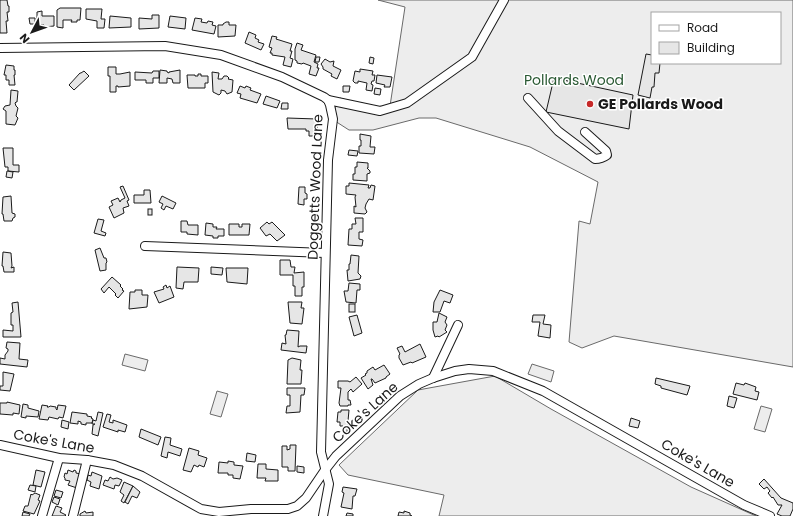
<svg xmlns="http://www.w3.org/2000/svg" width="793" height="516" font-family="Poppins,sans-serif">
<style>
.built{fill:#ededed;stroke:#6a6a6a;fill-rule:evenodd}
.building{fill:#e6e6e6;stroke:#1a1a1a}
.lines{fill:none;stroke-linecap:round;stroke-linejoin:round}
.minor-casing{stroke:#1a1a1a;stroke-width:10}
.minor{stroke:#fff;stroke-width:8}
.poi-dot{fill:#c62828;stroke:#fff;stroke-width:1.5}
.labels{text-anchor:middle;stroke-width:3;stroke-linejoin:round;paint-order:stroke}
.park-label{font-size:14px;fill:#2b5a34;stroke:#fff}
.poi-label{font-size:14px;font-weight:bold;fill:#1a1a1a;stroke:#fff;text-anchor:start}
.street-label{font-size:14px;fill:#1a1a1a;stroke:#fff}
</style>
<rect width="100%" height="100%" fill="#fff"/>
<g class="built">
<path d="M378,0H793V367L614,336L582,348L569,342L579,221L590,224L598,182L530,147L436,118H419L373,130H349L335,121V107L340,98L369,107L390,106L405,7ZM652,13H780V63H652Z"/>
<polygon points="125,354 148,360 145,371 122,365"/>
<polygon points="532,364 554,371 551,382 528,374"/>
<polygon points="495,376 551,409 691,487 756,516 439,516 444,495 348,475 339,465 418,390"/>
<polygon points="217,391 228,394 221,417 210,414"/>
<polygon points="761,406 772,409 765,432 754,429"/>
</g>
<g class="building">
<polygon points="0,0 7,0 8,6 9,6 9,12 7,12 8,21 6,21 7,33 0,33"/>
<polygon points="60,8 81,8 80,20 77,20 77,22 71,22 72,20 63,20 63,28 57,27 57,10"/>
<polygon points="86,9 102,9 101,19 105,19 104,28 97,28 97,21 86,19"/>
<polygon points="42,11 42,16 54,16 54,26 44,27 44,25 41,25 41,27 37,27 37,12"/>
<polygon points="152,15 159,15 159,28 139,29 139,18 152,19"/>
<polygon points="110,16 131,18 131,27 109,28"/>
<polygon points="170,16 186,18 185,29 168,27"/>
<polygon points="29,18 35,18 35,24 30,24"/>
<polygon points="195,18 202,19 201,22 207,23 208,21 213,22 212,25 216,26 214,34 192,30"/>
<polygon points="226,22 229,22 229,25 236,25 235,36 218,37 218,25 223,25 223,24"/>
<polygon points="249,32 256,35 255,38 259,40 258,42 264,44 261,50 245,43"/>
<polygon points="272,36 277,37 276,39 292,44 290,51 292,51 290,58 293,59 291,67 283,65 285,57 272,55 272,53 270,53 272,48 269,47"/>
<polygon points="297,43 303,45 301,50 316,55 314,62 318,64 317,68 319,68 316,76 309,74 311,66 303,63 302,64 297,63 297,61 295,60 295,49"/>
<polygon points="646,54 652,55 652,63 660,63 659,73 655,73 654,87 652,87 650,98 638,95"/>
<polygon points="316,57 320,57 319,62 315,62"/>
<polygon points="370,57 374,58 373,64 369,63"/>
<polygon points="325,59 330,62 334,61 333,66 341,70 337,79 331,76 332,74 323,69 323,67 321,64"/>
<polygon points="6,65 14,66 14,70 15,70 15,75 14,75 15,85 9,85 9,80 6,80 6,75 4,75"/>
<polygon points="108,67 116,67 116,74 120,74 130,72 130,86 118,87 118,86 116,86 116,92 110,92 110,76 108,76"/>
<polygon points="360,69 373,71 372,75 375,75 374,81 372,81 371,84 373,85 372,91 366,90 367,83 358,81 358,83 355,83 353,81 355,71 360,72"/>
<polygon points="160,70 167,71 167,72 169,73 169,72 180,70 180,83 173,83 172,79 167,78 167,83 159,83"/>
<polygon points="84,71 89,76 74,90 69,85 80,73 81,73"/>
<polygon points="153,71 159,71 159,78 153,78 153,83 146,83 146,80 135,80 135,72 152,73"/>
<polygon points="212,72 219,73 218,79 222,79 224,76 227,76 229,78 228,79 233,80 232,92 227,94 225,91 221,90 221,93 219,95 213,92"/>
<polygon points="198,74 201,74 201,76 208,76 208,83 205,83 205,88 188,88 187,75 195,75 195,76 198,76"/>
<polygon points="377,75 392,77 390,87 384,87 385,85 376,83"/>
<polygon points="554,78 633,95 629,129 546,112"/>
<polygon points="240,86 245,88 246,86 251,88 250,90 261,94 257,103 240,98 241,94 237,93"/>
<polygon points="343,86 350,86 349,92 343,92"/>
<polygon points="375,88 381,89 380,95 374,94"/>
<polygon points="11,90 18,91 17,102 16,102 15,103 16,106 18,108 16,116 18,118 15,125 6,124 6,111 3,109 5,106 10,105"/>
<polygon points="266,96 280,101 277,108 263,104"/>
<polygon points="282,103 288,103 288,109 281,109"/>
<polygon points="287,118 317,119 317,132 314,131 314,136 309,136 309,131 306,131 306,129 288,129"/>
<polygon points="360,134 371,136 370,147 375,147 374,154 359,153 359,146 361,146 361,140 360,140"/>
<polygon points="3,148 13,148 13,165 19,165 19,172 8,171 8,167 5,167"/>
<polygon points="349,150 358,151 357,156 348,155"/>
<polygon points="357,162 368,163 368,168 367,168 370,171 370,173 367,174 367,181 353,180 353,174 355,174 355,167 357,167"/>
<polygon points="7,171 13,172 12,178 6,177"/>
<polygon points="349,183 369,185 368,188 370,188 371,185 375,186 373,200 369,199 366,204 365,208 367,212 365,214 354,213 354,206 356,207 355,197 356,195 346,194 346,186 349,186"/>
<polygon points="123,186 129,200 127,201 129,206 123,208 124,213 114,218 109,207 113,205 111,201 118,198 120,202 121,200 125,198 120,187"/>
<polygon points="299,187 305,187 305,193 307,194 307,199 304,199 304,205 298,204"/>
<polygon points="144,190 150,190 151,203 134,203 134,195 144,195"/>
<polygon points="11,196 12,213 15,214 15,217 13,218 12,221 4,221 3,214 2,214 3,197"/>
<polygon points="162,196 176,203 173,209 166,206 164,210 161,208 163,204 159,202"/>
<rect x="148" y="209" width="4" height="6"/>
<polygon points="355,218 363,218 363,232 359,232 359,239 363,240 362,246 348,245 349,229 352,229 352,224 356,224"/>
<polygon points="98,219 104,220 101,231 106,233 105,236 94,233"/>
<polygon points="181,221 187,221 188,225 198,225 198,235 187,234 187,232 181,232"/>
<polygon points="267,222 269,224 272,222 285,235 277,241 270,234 266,236 260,228"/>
<polygon points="206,223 213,224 213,227 217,227 216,229 224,229 224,236 218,236 218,238 213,238 213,236 205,235"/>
<polygon points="229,224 239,224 239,227 242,227 242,224 250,224 249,235 229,235"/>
<polygon points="100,248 104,258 106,258 107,262 106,263 106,270 100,271 95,250"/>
<polygon points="3,252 11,253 12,266 11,268 14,267 14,272 4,272 3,266 2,266"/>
<polygon points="351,255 359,256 358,273 361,276 360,279 348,281 347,270 349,270 349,264 350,264"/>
<polygon points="280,260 290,260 291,267 295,267 294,273 304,272 304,287 302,287 302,296 295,296 295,286 293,286 293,275 280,275"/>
<polygon points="177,267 199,268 198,282 184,282 183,289 176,288"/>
<polygon points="211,267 223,268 222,275 211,274"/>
<polygon points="226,268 248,268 247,284 227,282"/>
<polygon points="112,277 121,285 120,286 123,289 122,290 124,291 118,298 115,295 116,294 109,287 104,293 101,289"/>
<polygon points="349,283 360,284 360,290 357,290 356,303 346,302 344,291 348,291"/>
<polygon points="166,285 167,288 170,286 174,297 159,303 154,292 164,289 163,287"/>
<polygon points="135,290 142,290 142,295 148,295 147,307 129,309 130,292 135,292"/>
<polygon points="440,290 453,295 450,303 444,301 440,312 433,312 434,302"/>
<polygon points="18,302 21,337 3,337 3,330 13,331 13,325 11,325 11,313 13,312 12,303"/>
<polygon points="288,302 302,302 301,308 304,308 302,324 290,323"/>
<rect x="349" y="304" width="6" height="8"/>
<polygon points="439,313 447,317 445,322 447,325 445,330 447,332 439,337 438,336 435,337 433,330 433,322 437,322"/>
<polygon points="357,315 362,333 354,336 349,317"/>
<polygon points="533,315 545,315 543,324 551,325 550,338 538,336 540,322 532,322"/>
<polygon points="287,330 299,331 298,347 300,346 307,346 306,353 281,350 282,343 286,344 285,335 286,335"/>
<polygon points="7,342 20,343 19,359 28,360 27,367 0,364 0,358 5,359 5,355 8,351 8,349 6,348"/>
<polygon points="420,344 426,357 412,363 411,362 403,365 399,358 399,355 400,354 397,348 402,346 405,352"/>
<polygon points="292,358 301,360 300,370 302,370 301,384 287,384 288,360"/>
<polygon points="384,365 390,374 386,377 386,378 375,383 372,379 371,379 373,385 368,389 361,378 366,375 365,374 367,373 367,371 373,367 375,370"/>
<polygon points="3,372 14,374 10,391 0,390 0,386 3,386"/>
<polygon points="356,377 362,384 353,392 351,389 348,392 348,400 350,400 351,405 348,405 348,406 340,406 339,403 341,388 338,388 338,381 348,381 350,382"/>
<polygon points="656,378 690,386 687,395 661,388 661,386 655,384"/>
<polygon points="736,383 744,385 745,383 756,387 755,391 759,392 757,400 733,394"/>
<polygon points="287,388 305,388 304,395 301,395 300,412 286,413 287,406 290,406 290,395 287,395"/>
<polygon points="729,396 737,398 734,408 727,406"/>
<polygon points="7,402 20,405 19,414 13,413 13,415 0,414 0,403 7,403"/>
<polygon points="23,404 28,405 28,408 39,411 38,417 26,416 26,418 21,417"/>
<polygon points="42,405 48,406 47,407 49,407 50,406 56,407 56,409 57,410 58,405 66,406 63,418 59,417 58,419 49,417 48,420 39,419"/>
<polygon points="341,410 349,410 347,432 342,432 343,426 340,426 340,422 337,422 338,412 341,412"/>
<polygon points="72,412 87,414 87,416 92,417 91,418 93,419 92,423 86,423 86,425 81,424 81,422 78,421 78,424 70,423"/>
<polygon points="98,412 103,413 98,436 92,434 93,425 95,424 92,424 93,420 96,421"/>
<polygon points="107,414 111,415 109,422 113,423 113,420 127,425 125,432 118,430 118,432 103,427"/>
<polygon points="631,418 640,421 638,428 629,426"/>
<polygon points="62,420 69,422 68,429 61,427"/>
<polygon points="141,429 161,437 158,445 139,437"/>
<polygon points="165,437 171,438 170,445 182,449 180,456 168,452 167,458 161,456"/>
<polygon points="290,445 296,445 295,471 288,471 288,467 282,467 282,446 287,446 287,450 290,449"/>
<polygon points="189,448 199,451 198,455 207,458 204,467 199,465 198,467 194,465 191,472 183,470"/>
<polygon points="247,453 256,455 255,462 246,461"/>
<polygon points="228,461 234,462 234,465 243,466 240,479 233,478 233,475 228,475 228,473 218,473 219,462 228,463"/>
<polygon points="258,464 266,464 266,469 278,470 278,481 265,481 266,478 257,478"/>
<polygon points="297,466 304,467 304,473 297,472"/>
<polygon points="36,470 45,472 41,487 33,485"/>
<polygon points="68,470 73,472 74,470 76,471 76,473 81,474 77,488 68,485 70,481 65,480 65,478 64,477 65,473 67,474"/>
<polygon points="92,472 102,476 99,489 90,486 91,482 87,480 88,475 91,476"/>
<polygon points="110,477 113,479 117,478 122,480 119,486 115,485 114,489 103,485 105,480 108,481"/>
<polygon points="764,479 781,498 793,503 793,509 790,516 782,516 777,514 782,505 778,505 773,497 772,498 768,493 770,491 767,487 764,489 759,484"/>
<polygon points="124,482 133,486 124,503 121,501 124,495 120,492"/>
<polygon points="30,485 36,486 35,492 28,490"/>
<polygon points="133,486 140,492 137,498 132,496 128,504 125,502"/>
<polygon points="343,487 357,489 355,496 353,496 352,509 341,507 344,493 342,492"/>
<polygon points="56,490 63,492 61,498 54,496"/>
<polygon points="35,493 40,495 38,500 40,501 34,514 23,511 25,506 28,506 31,494 32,495"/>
<polygon points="54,497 60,499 58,505 52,502"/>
<polygon points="56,506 62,508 60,512 66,515 65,516 52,516"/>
<polygon points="85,511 86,513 93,512 93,516 80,516 80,514"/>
<polygon points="404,511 410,513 410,515 412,516 398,516 399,512 404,513"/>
<polygon points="23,512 30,514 29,516 22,516"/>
<polygon points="347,513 353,514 353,516 346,516"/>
</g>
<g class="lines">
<g class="minor-casing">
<g id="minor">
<polyline points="0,48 165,46 221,55 282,77 324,97 328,100 330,105 333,119 328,160 321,452 329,484 323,516"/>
<path d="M528,98L558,131L595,159C600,159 603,158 607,155L606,151L585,132"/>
<polyline points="328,100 380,111 407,103 472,57 504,0"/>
<polyline points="145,246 325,253"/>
<polyline points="433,378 458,325"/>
<polyline points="0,445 59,458 87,460 114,465 142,476 201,509 219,512 251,509 288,509 297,506 306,498 325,470 336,456 400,396 419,384 433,378 455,371 469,369 493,371 543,391 744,505 770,516"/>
<polyline points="42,516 59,458"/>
<polyline points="73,516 87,460"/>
</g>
</g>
<use href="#minor" class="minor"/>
</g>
<circle class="poi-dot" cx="590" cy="104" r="4"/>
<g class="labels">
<g class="park-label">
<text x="574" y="85">Pollards Wood</text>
</g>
<g class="poi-label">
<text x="598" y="109">GE Pollards Wood</text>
</g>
<g class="street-label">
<text transform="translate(315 187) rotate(-88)" y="5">Doggetts Wood Lane</text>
<text transform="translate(365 412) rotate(-42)" y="5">Coke's Lane</text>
<text transform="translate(54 441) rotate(10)" y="5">Coke's Lane</text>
<text transform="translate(698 463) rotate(30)" y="5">Coke's Lane</text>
</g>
</g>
<rect x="651" y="12" width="130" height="52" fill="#ffffff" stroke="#a3a3a3"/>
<rect x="659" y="25" width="20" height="6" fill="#ffffff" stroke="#a3a3a3"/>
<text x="687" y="32" font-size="12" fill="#1a1a1a">Road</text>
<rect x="659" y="42" width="20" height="12" fill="#e6e6e6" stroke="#a3a3a3"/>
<text x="687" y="52" font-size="12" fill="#1a1a1a">Building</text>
<g transform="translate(32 32) rotate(229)" stroke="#ffffff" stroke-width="3" paint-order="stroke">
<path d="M0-3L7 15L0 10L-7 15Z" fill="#1a1a1a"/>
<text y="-6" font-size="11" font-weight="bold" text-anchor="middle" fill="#1a1a1a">N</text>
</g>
</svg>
